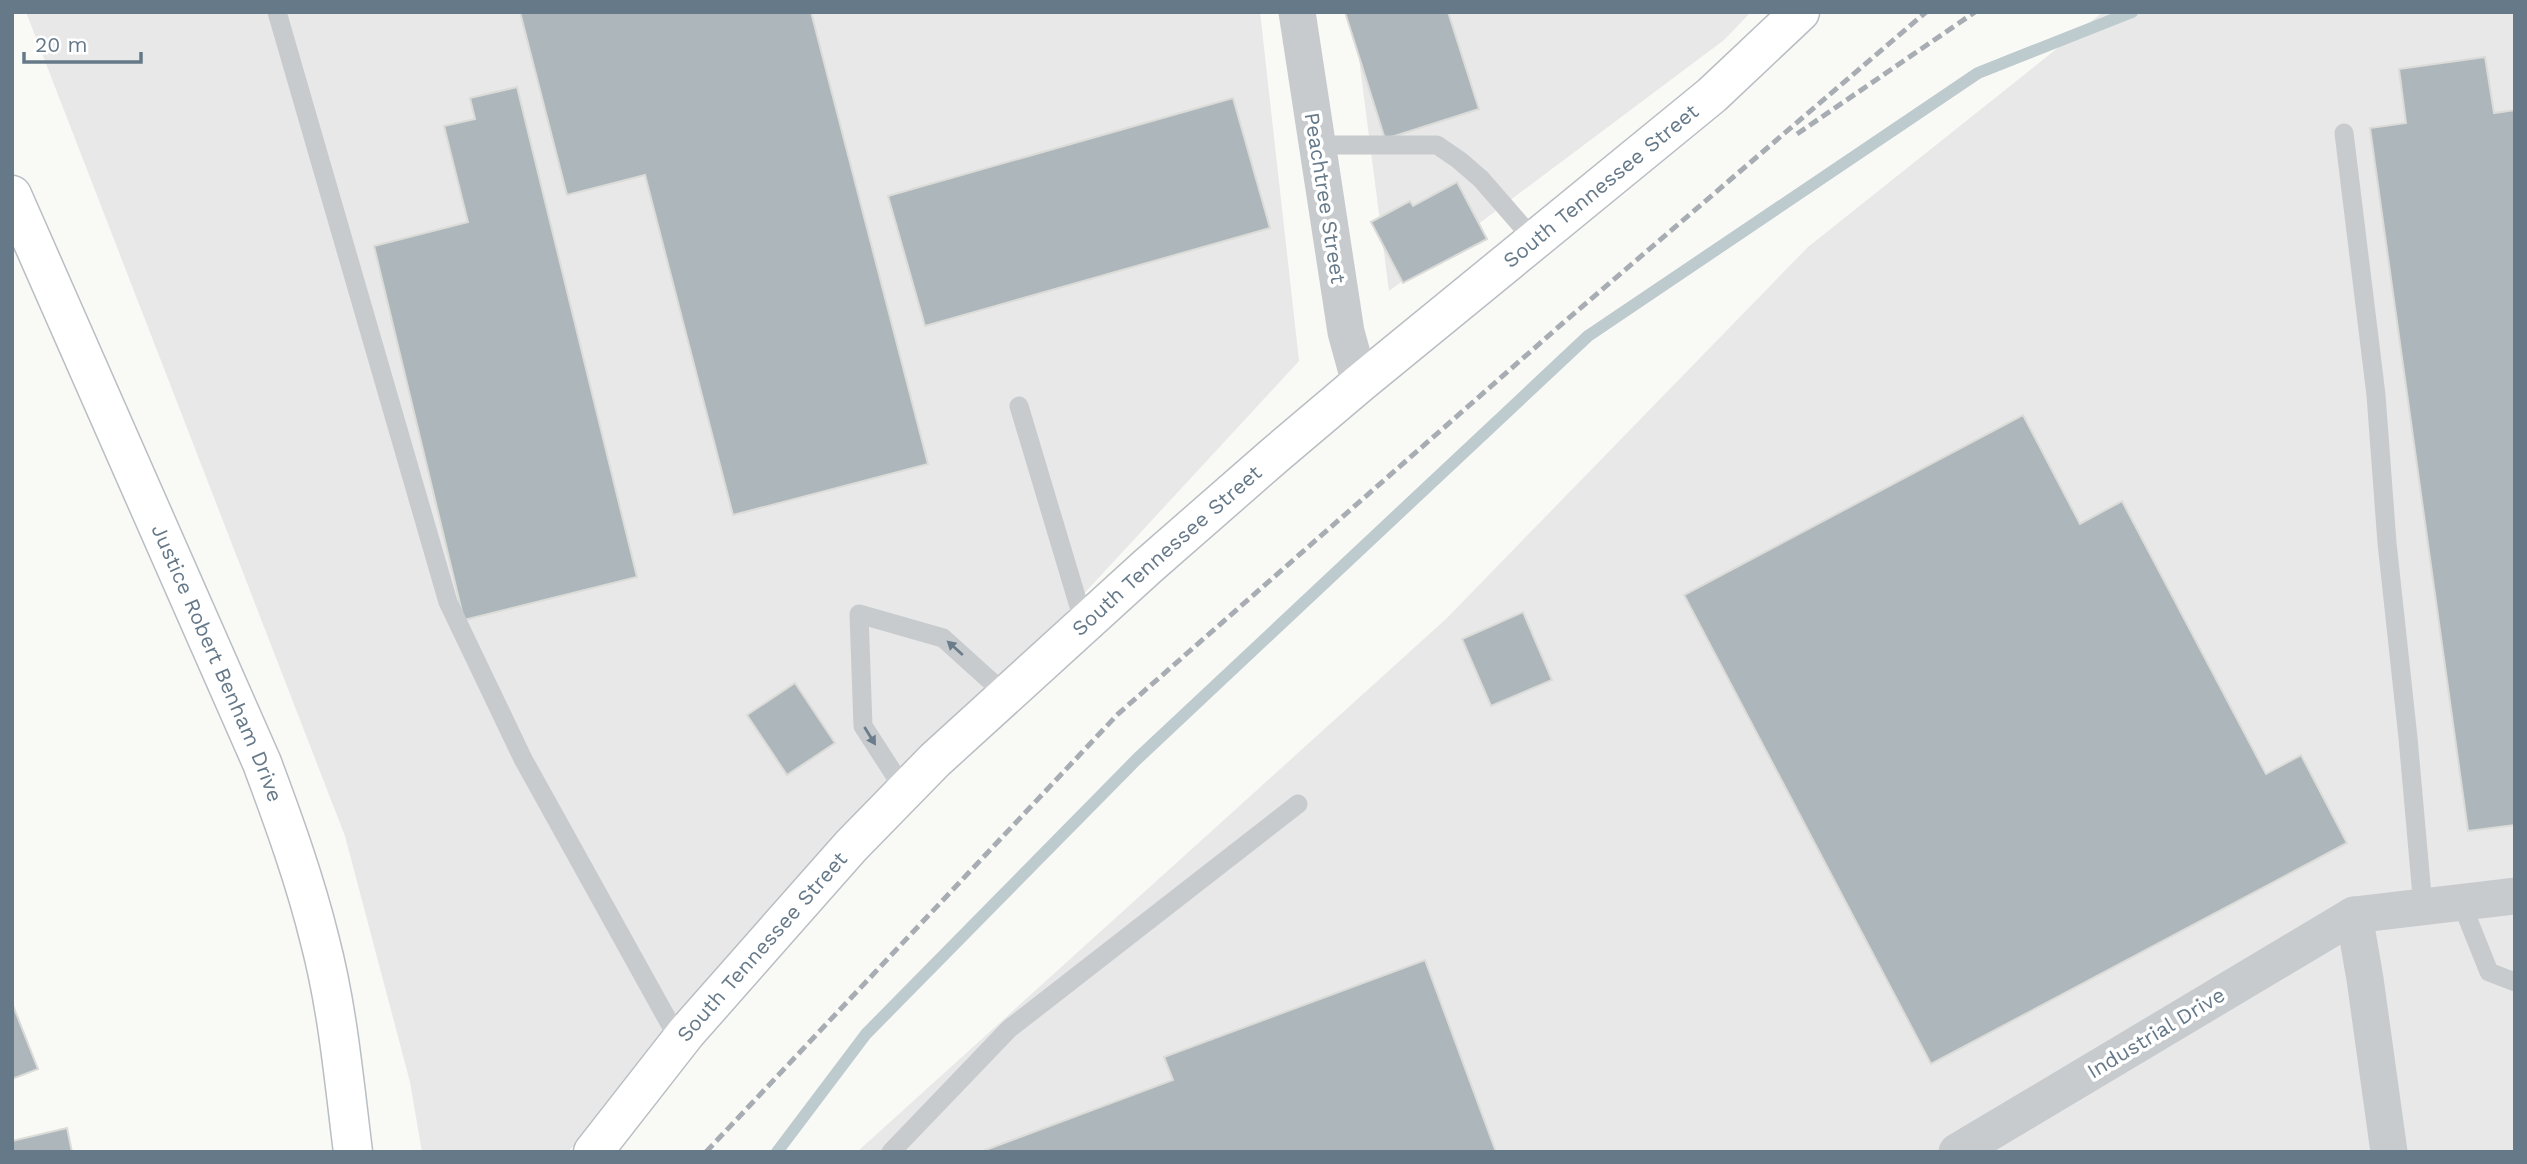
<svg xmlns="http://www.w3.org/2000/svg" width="2527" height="1164" font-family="'Work Sans',sans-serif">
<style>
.built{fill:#e7e8e7}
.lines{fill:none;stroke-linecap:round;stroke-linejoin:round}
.stream{stroke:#bdcace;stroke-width:12}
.building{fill:#adb6bb;stroke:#dbdbd8;stroke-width:2}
.secondary-casing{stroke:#b9bec3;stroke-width:41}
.lane{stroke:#c7cbce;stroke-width:19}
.street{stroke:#c7cbce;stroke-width:37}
.secondary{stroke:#fff;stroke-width:38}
.rail{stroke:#a7adb3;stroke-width:5;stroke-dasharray:10 5;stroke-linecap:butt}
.oneway{fill:#6b7d8c}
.labels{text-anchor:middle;stroke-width:7;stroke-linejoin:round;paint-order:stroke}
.street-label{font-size:21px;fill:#667989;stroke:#fff}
</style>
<rect width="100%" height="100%" fill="#f9f9f6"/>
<g class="built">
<polygon points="26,12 1260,12 1299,361 568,1152 422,1152 410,1082 345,836"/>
<polygon points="1353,12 1751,12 1724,40 1389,291"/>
<polygon points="2103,12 2515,12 2515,1152 857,1152 1446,619 1808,247"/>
</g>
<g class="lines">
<polyline class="stream" points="777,1152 866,1034 1137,759 1588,336 1978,73 2132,12"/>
</g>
<g class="building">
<polygon points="520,12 811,12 928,464 733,515 645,175 567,195"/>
<polygon points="1345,12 1448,12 1479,109 1385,139"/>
<polygon points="2485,57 2494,113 2515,110 2515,825 2468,831 2370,128 2406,123 2399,69"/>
<polygon points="517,87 637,577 464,620 374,246 468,222 444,126 475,119 470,98"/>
<polygon points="1233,98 1270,228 925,326 888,196"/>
<polygon points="1457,182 1487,239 1403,283 1371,222 1410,201 1413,206"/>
<polygon points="2023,415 2080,524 2122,501 2266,774 2301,755 2347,843 1931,1064 1684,595"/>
<polygon points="1523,612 1552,680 1491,706 1462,639"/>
<polygon points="795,683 835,743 787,775 747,715"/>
<polygon points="1425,960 1496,1152 980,1152 1173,1080 1164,1057"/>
<polygon points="12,1003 38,1069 12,1079"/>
<polygon points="67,1128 72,1152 12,1152 12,1141"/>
</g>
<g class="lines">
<g class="secondary-casing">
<g id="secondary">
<path id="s1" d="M12,195L262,763C284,822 305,880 320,941C338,1010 344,1081 353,1152"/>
<path id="s2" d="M593,1152L686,1033L768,940L851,846L935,760L1148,566L1275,455L1360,383L1712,95L1800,12"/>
</g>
</g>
<g class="lane">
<polyline points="277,12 448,602 523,759 680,1042"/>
<polyline points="2344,133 2376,395 2387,543 2408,738 2423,907"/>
<polyline points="1316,145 1437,145 1459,160 1481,179 1534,240"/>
<polyline points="1019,406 1084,623"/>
<polyline points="905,791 863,726 859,614 943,638 1005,694"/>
<polyline points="2461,902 2489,972 2515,982"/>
<polyline points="891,1152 1009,1029 1298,804"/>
</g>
<g class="street">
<polyline points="1297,12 1346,332 1360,383"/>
<polyline points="2354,915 2365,979 2389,1152"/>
<polyline points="1957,1152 2354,915 2515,896"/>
</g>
<use href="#secondary" class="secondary"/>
<g class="rail">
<polyline points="1797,134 1975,12"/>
<polyline points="706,1152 1118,714 1563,323 1926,12"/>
</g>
</g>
<defs><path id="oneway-solid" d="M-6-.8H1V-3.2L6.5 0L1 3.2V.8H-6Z" transform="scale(1.75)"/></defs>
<g class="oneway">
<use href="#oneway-solid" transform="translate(955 648) rotate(-138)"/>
<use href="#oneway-solid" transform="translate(870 736) rotate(58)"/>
</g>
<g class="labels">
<g class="street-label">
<text dy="7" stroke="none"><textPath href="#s2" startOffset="1400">South Tennessee Street</textPath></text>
<text transform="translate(1325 198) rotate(81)" y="7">Peachtree Street</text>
<text dy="7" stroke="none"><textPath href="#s2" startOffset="833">South Tennessee Street</textPath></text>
<text dy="7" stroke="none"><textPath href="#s1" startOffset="511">Justice Robert Benham Drive</textPath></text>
<text dy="7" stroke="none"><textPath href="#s2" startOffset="266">South Tennessee Street</textPath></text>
<text transform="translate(2156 1033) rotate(-31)" y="7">Industrial Drive</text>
</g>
</g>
<rect width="2527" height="1164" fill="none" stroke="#667989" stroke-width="28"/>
<path d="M24 52v10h117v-10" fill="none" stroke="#667989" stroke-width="3.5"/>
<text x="35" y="52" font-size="21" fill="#667989" stroke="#ffffff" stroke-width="5" paint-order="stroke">20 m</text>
</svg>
